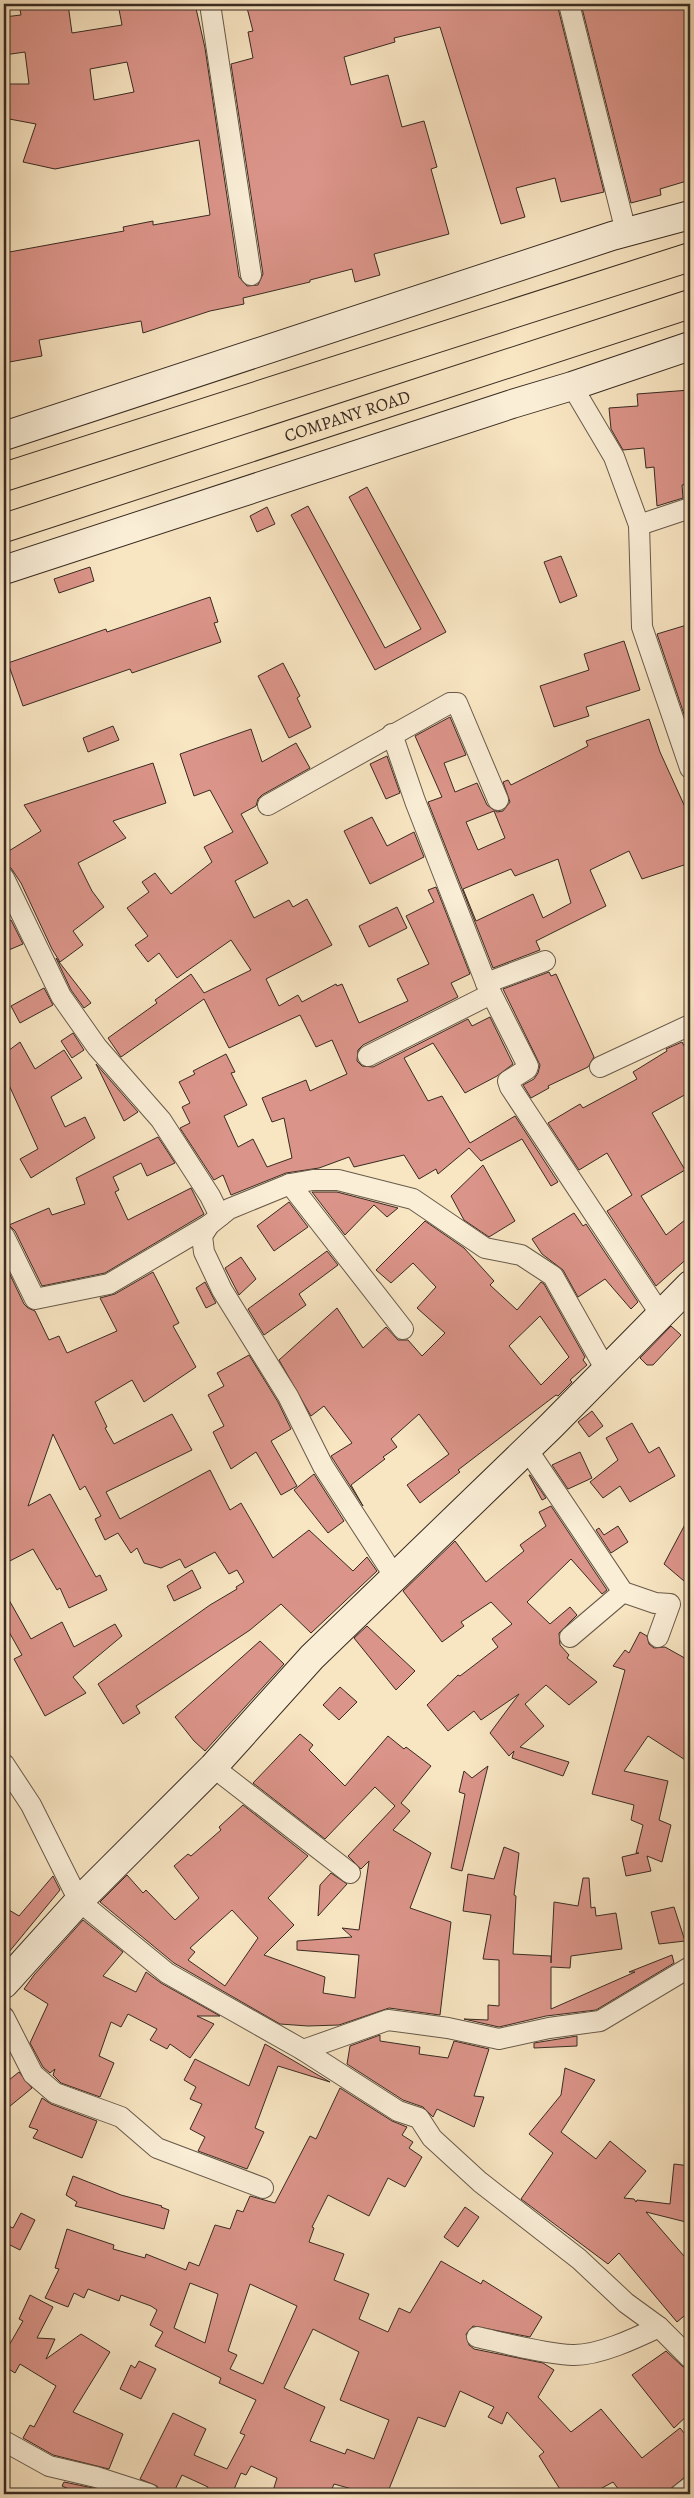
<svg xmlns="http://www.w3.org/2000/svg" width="694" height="2498" font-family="Alegreya,serif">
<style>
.building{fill:#db9489;stroke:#392b22;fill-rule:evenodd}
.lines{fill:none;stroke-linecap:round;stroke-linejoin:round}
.street-casing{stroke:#695a4a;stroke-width:22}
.secondary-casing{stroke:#392b22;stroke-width:30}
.highway-casing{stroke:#392b22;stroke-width:30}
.street{stroke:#faeed7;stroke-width:20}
.secondary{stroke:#faeed7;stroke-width:28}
.highway{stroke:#f8e5c2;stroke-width:28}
.labels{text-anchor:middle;stroke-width:4;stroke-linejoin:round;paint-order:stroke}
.street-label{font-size:18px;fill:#392b22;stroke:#faeed7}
</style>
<rect width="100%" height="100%" fill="#f8e5c2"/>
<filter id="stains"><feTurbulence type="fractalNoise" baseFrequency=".004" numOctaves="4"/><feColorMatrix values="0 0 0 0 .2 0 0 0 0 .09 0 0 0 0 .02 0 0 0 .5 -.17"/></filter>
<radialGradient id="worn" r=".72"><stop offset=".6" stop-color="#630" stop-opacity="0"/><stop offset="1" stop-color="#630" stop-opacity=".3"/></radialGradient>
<g class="building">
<path d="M19,4H68L72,33L122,25L118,4H195L205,48L239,277L247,286L258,285L263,274L231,64L253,58L248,32L253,31L246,4H557L604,192L561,202L555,178L516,188L525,217L501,224L440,27L394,38L395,42L344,57L351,85L388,75L402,127L424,121L437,167L431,169L449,234L374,254L380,275L355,282L352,269L310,280V282L243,298L244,304L210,311L143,333L141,321L39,340L42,356L4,363V253L124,231L123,227L153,221V225L210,215L199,140L55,169L23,162L36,124L4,118V84H29L25,52L4,55V17L21,15ZM127,62L134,92L94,100L90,69Z"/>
<polygon points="581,4 690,4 690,180 660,189 661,195 631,203"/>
<polygon points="690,390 690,484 682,485 683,498 657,506 654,467 646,468 644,448 623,450 611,429 609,408 638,406 637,394"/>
<polygon points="367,487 446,632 375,670 291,515 308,506 385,648 421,629 349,497"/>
<polygon points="267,507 275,524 257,532 250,516"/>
<polygon points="561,556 577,596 560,603 544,562"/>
<polygon points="90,567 94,581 59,593 54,579"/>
<polygon points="210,597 218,622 214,623 221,642 132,673 130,669 23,706 8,663 106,629 107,632"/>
<polygon points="690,624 690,732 657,634"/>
<polygon points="624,641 640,690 586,707 589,716 554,727 540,686 589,670 584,654"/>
<polygon points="283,663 300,696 297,698 311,727 289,738 258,676"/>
<path d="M450,717L466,755L444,763L455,792L477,783L487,805L497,812L503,811L510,802L503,782L508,780L511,785L588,746L586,741L649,719L660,752L690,818V863L642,879L629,851L590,870L606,906L536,941L540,950L493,968L428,802L442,797L415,736ZM494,811L505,838L478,850L466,822ZM558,859L571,903L543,918L533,894L476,921L463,889L511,869L515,876Z"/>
<polygon points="113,726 119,740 88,752 83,738"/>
<polygon points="251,729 262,762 296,743 310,768 262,795 258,799 256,806 241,814 268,863 235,881 254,918 289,900 293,907 307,899 332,945 266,979 279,1006 298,995 302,1002 336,984 337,986 342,984 359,1023 408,1001 397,979 429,964 406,916 434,902 428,890 436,887 470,974 451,983 458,997 363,1045 358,1050 357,1061 362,1066 373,1067 468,1019 472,1026 490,1017 513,1064 497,1076 465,1093 433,1043 404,1058 428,1101 442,1096 470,1143 515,1116 558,1182 551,1186 522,1139 481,1161 469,1148 438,1174 436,1169 419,1179 404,1155 354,1167 349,1157 319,1168 286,1173 231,1195 223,1175 214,1180 180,1128 190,1123 182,1107 190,1103 179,1082 195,1074 193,1071 226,1054 235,1072 231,1073 247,1105 224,1116 238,1147 253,1139 267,1167 292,1158 284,1118 272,1122 262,1098 306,1080 310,1091 347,1074 332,1040 316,1047 300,1015 229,1048 204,999 121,1057 108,1038 157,1003 155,1000 191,974 204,993 251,970 231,940 177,978 159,953 148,962 135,945 148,936 127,908 149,892 142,882 155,873 171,894 212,862 204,847 233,832 210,790 194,796 180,754"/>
<polygon points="387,756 400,793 386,799 370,764"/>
<polygon points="153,763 166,803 113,821 126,838 78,863 92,891 104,907 73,931 83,945 60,962 52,949 21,883 11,868 4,866 4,854 41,831 24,805"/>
<polygon points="372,817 387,846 414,832 424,857 370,884 344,831"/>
<polygon points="397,907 407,928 369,947 359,926"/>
<polygon points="11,920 23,944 4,952 4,923"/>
<polygon points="56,958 91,1003 84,1008 71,990"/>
<polygon points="549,972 551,976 556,974 594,1057 588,1067 548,1086 549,1088 531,1098 523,1085 534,1079 538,1073 540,1065 503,989"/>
<polygon points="44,988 53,1005 20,1023 11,1006"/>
<polygon points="73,1033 84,1050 72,1058 61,1041"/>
<polygon points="20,1042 35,1069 64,1050 82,1078 51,1097 65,1127 85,1117 95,1138 31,1178 20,1159 38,1149 4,1074 4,1054"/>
<polygon points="682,1042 690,1057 690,1092 652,1113 685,1170 641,1196 666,1235 690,1216 690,1256 656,1286 607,1211 632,1195 607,1153 579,1170 548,1123 580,1104 583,1108 637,1079 633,1072 667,1051 666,1049"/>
<polygon points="96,1064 138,1112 124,1121"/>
<polygon points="158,1137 175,1163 147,1176 141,1163 113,1177 119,1190 115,1192 128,1220 191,1188 204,1214 105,1273 42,1286 15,1231 9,1225 49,1208 52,1215 85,1204 76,1178"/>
<polygon points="483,1165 515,1221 489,1237 464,1220 451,1196"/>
<polygon points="312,1192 337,1192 398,1208 387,1217 374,1205 345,1235"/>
<polygon points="289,1202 308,1227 274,1251 257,1226"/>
<polygon points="574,1213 583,1226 586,1224 638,1302 631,1309 605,1279 578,1297 563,1270 542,1254 532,1239"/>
<path d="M425,1221L464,1248L494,1281L490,1285L517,1310L541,1282L544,1284L585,1357L583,1360L587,1365L570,1380L572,1382L558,1396L556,1395L458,1470L460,1472L420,1503L407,1485L449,1454L419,1414L391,1439L397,1447L383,1457L385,1459L351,1485L363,1506L331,1456L352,1443L324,1406L311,1416L279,1360L337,1308L363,1348L386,1327L398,1340H408L422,1356L445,1333L417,1308L436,1287L413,1263L391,1283L376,1270ZM540,1316L569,1357L541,1385L509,1346Z"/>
<polygon points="327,1251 338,1265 299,1294 306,1305 264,1335 248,1309"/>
<polygon points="241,1257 256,1279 239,1295 225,1268"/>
<polygon points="4,1262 24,1304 28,1308 35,1311 49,1340 59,1336 67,1353 117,1331 100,1298 115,1294 153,1272 179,1323 173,1326 196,1367 144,1402 132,1380 95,1402 107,1427 105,1428 114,1444 172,1414 192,1450 106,1492 120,1519 210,1470 230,1510 241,1503 273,1558 309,1530 353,1571 367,1557 377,1571 311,1633 281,1604 250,1630 136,1706 140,1713 123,1724 98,1684 210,1605 237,1589 236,1587 244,1582 237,1570 229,1574 215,1552 185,1568 180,1559 161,1568 144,1563 137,1548 131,1553 118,1533 105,1540 95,1519 101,1516 85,1486 80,1490 53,1434 28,1506 50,1494 96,1577 100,1575 107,1590 69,1608 60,1588 57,1590 33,1549 4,1564"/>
<polygon points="205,1282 216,1303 206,1308 196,1288"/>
<polygon points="671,1326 681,1335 653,1365 647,1365 640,1358"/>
<polygon points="249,1355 278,1402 291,1429 271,1441 297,1486 281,1495 256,1452 231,1469 213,1432 224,1426 208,1395 224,1386 217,1373"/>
<polygon points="592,1411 603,1426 589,1437 578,1422"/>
<polygon points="632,1423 649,1453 659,1447 675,1476 630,1502 620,1486 603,1498 590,1482 618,1460 606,1438"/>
<polygon points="580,1452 592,1478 568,1489 552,1465"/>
<polygon points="314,1474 344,1521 328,1533 294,1490"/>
<polygon points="529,1475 530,1475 546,1498 542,1500"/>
<polygon points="551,1506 607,1590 602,1594 571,1559 527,1602 550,1624 570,1607 577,1615 559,1633 560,1645 569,1655 567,1658 597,1682 569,1705 546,1685 525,1704 544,1726 520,1747 569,1762 563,1776 512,1758 514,1751 509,1756 490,1733 519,1694 481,1720 474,1711 448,1731 427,1705 458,1675 460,1676 498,1647 492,1639 512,1624 491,1602 461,1622 464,1626 442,1642 403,1591 455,1541 486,1582 524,1551 520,1545 546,1526 539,1512"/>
<polygon points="690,1515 690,1567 684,1581 664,1564"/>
<polygon points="618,1526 628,1542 611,1553 596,1530 599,1528 604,1535"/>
<polygon points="192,1570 201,1588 174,1601 167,1586"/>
<polygon points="4,1591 31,1639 62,1622 74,1647 115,1624 122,1636 73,1677 86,1693 45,1716 14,1659 22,1655 4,1623"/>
<polygon points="367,1626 415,1671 396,1690 354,1638"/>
<polygon points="640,1632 647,1636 649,1644 654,1648 665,1647 690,1661 690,1763 648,1736 624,1771 668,1781 659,1820 671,1825 662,1862 647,1856 651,1871 626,1876 622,1857 639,1853 636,1853 643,1825 631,1820 634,1805 592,1794 625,1670 613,1666 625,1650 629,1653"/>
<polygon points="260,1641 284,1664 205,1751 194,1741 175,1717"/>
<polygon points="340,1687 357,1702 339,1720 323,1705"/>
<path d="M300,1734L313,1745L309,1750L345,1786L388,1736L404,1749L406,1747L431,1766L401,1803L410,1811L393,1830L431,1853L410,1908L451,1922L440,2015L389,2008L339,2025L308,2026L280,2024L174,1963L100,1902L127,1875L143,1893L146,1890L175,1920L199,1898L174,1866L188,1854L191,1856L221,1830L219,1827L243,1805L308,1856L268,1898L294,1925L264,1955L325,1977L323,1993L355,1998L359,1955L297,1950V1941L352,1937L342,1928L359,1930L369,1861L361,1869L348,1856L395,1806L375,1787L325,1839L253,1783ZM232,1910L258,1938L225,1986L188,1960L195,1952L190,1948Z"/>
<polygon points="488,1766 462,1871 451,1868 465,1794 459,1792 464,1771 472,1778"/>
<polygon points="504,1847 519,1853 514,1895 516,1896 513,1954 551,1956 551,1963 554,1902 578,1906 583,1878 589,1878 591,1908 595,1907 596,1916 616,1913 622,1949 571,1956 570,1968 551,1967 551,2009 635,1972 629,1972 672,1955 674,1963 596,2010 546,2016 499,2027 464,2019 488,2020 488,2005 499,2006 499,1960 483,1959 491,1915 463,1911 468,1874 494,1879"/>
<polygon points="331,1873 347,1884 318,1916 320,1885"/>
<polygon points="53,1876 60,1890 4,1958 4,1907 19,1916"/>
<polygon points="674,1907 685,1941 659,1944 651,1912"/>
<polygon points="83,1920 123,1952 103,1976 136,1992 146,1972 161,1983 220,2016 197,2016 214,2024 190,2058 170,2044 167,2049 150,2040 157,2029 128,2014 121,2027 111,2022 99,2056 114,2063 100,2097 61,2083 53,2075 55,2069 50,2073 43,2067 30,2043 48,2004 24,1989 34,1975"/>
<polygon points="380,2035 380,2041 420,2047 419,2054 448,2058 454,2041 489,2049 474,2096 484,2097 474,2127 437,2109 433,2117 423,2107 403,2100 347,2064 350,2046"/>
<polygon points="577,2036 577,2046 534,2048 534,2043"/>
<polygon points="265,2044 330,2082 278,2066 255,2128 264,2132 247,2169 198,2151 205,2137 190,2129 202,2104 190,2099 196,2087 184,2080 195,2059 249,2086"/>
<polygon points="565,2068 595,2080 561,2132 596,2159 610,2141 646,2171 624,2198 634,2199 636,2202 637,2200 670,2204 674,2164 690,2166 690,2223 646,2212 690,2263 690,2311 677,2322 619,2253 608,2264 521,2199 553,2153 529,2134 561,2095"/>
<polygon points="19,2072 32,2088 4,2111 4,2084"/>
<path d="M340,2088L392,2121L407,2127L402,2135L413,2142L409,2148L422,2157L405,2187L388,2178L369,2216L328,2195L312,2227L314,2228L309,2242L344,2254L334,2280L369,2294L359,2319L388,2332L399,2308L410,2313L441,2261L481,2284L483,2280L542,2317L530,2337L473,2326L466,2334L469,2345L474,2349L543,2363L554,2370L538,2397L571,2432L601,2409L642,2458L680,2428L690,2440V2473L664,2494H622L613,2482L591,2494H563L539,2456L544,2452L507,2412L502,2424L488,2417L494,2407L460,2391L445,2427L418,2417L387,2494H370L334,2484L330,2494H272L277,2478L251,2466L246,2475L241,2473L232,2494H205L208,2487L182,2475L173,2494H161L157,2486L140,2479L173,2413L206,2429L194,2455L227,2469L245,2435L240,2433L256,2400L219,2383L221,2378L155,2346L163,2332L150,2325L157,2310L151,2306L121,2295L119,2301L88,2289L84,2298L74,2293L68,2307L45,2298L59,2269L55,2268L67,2229L114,2245L113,2249L145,2258L146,2254L186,2270L189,2262L199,2266L215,2225L230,2229L237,2210L243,2212L250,2196L275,2203L310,2136L316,2139ZM190,2283L218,2294L205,2343L174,2328ZM250,2284L297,2306L263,2384L230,2369L237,2355L228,2351ZM313,2329L359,2352L340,2400L389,2420L374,2459L347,2449L345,2454L310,2441L325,2407L284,2388Z"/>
<polygon points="42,2098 51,2104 97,2121 82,2158 33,2138 38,2130 29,2127"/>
<polygon points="73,2176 121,2195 162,2206 161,2207 169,2210 164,2229 75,2206 77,2202 66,2195"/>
<polygon points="465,2207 479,2217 458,2247 444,2237"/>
<polygon points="21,2213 35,2220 20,2250 4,2242 4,2224 13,2228"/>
<polygon points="30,2295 53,2307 37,2338 55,2339 46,2359 81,2334 110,2352 73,2412 123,2434 109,2469 53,2455 23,2438 30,2425 34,2427 56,2386 20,2364 15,2373 4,2366 4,2354 23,2321 19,2319"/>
<polygon points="666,2351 682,2366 690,2371 690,2413 674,2428 632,2375"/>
<polygon points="139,2361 156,2369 141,2399 120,2389 131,2365 135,2368"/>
<polygon points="64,2482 93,2488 100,2491 98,2494 80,2494 62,2486"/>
</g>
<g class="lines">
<g class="street-casing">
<g id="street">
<polyline points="210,4 251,275"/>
<polyline points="569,4 626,232"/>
<polyline points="572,386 614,457 639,525 642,627 690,768"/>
<polyline points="639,525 690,508"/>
<polyline points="392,734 415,801 486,983 528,1066 527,1069 508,1081 510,1087 661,1315"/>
<polyline points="268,805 450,703 457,703 498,800"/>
<polyline points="4,878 61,996 97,1047 161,1120 210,1196 220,1216"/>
<polyline points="486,983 545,961"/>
<polyline points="368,1056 491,994"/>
<polyline points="600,1067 690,1025"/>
<polyline points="290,1184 403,1329"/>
<polyline points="4,1236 35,1299 109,1284 209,1225"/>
<polyline points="527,1449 623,1592 655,1603 670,1604 658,1637"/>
<polyline points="395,1577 323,1466 288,1396 222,1290 204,1252 202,1236 209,1225 229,1209 290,1184 313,1180 338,1180 413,1199 485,1248 521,1255 553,1276 606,1370"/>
<polyline points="570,1637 623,1592"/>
<polyline points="4,1764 31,1805 79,1901 167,1973 303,2050 398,2111 419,2118 432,2138 480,2182 579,2259 626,2303 659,2327 690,2358"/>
<polyline points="213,1767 350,1873"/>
<polyline points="4,2017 33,2074 55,2093 121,2117 157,2148 263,2188"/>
<polyline points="303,2050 388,2020 448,2028 499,2039 549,2028 600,2021 690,1967"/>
<path d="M477,2337C508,2344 541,2353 572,2355C598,2356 636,2338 659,2327"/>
<polyline points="4,2441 49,2466 96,2477 149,2494"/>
<polyline points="681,2494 690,2487"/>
</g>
</g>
<g class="secondary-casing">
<g id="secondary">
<polyline points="4,436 612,236 690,215"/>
<polyline points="4,570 512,404 572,386 690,346"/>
<polyline points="4,1984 79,1901 213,1767 312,1657 551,1426 690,1285"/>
</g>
</g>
<g class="highway-casing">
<g id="highway">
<polyline points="4,477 690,257"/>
<path id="s1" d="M4,528L690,304"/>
</g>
</g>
<use href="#street" class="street"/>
<use href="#secondary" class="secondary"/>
<use href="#highway" class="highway"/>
</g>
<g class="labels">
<g class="street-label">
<text dy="6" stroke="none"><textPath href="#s1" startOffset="361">COMPANY ROAD</textPath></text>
</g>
</g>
<rect width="694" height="2498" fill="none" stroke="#f8e5c2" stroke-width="20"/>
<rect x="5" y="5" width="684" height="2488" fill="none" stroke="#392b22" stroke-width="2.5"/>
<rect x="10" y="10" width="674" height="2478" fill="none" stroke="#392b22"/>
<rect width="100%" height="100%" filter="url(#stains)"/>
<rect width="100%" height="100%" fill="url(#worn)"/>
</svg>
